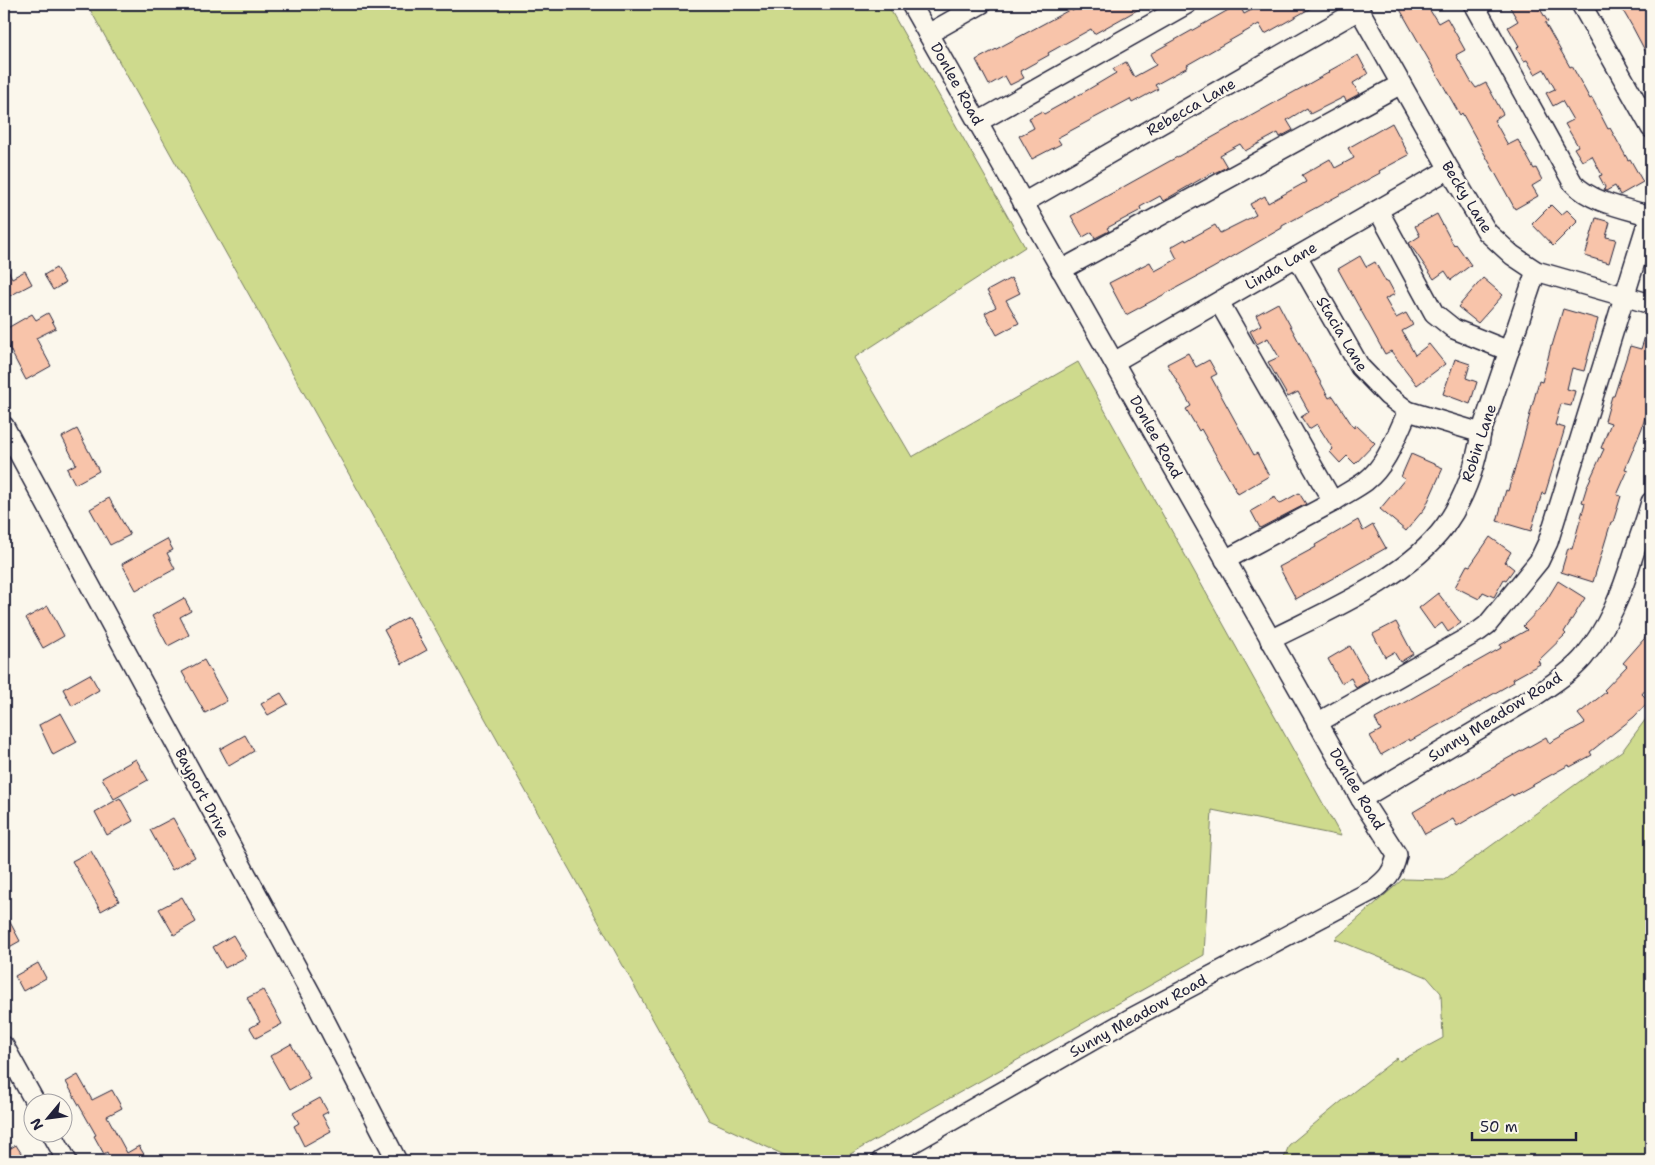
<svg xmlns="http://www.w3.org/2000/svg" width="1655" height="1165" font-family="'Shantell Sans',sans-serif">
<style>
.green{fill:#ceda8d;stroke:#787e64}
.building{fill:#f8c4aa;stroke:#22223b}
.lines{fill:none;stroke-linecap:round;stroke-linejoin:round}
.minor-casing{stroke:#22223b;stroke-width:22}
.minor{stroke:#fbf7ec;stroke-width:19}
.labels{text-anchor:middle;stroke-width:5;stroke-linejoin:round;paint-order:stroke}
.street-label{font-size:15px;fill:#22223b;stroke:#fbf7ec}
</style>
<rect width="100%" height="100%" fill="#fbf7ec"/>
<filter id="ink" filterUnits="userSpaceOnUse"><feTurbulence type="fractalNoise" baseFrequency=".02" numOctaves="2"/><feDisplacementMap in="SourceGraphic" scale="10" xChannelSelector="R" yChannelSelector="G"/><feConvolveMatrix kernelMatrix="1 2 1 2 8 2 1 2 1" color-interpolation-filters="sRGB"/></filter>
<g filter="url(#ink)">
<g class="green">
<polygon points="87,4 887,4 1025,247 854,358 912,457 1078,362 1341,836 1212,810 1204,955 838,1161 797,1161 709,1120"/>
<polygon points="1651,712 1651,1161 1283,1161 1289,1145 1348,1096 1397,1058 1400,1061 1443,1038 1441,993 1427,977 1335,939 1403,879 1444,880 1623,750"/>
</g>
<g class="building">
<polygon points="1085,4 1148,4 1094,34 1091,29 1048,53 1049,55 1020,71 1024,78 1010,85 1005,76 989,85 976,60 1071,9 1072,11"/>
<polygon points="1239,4 1244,14 1263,4 1318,4 1265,34 1259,24 1187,65 1188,67 1155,85 1158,89 1132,103 1130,99 1057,138 1061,144 1032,159 1019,136 1034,128 1029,118 1042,111 1044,114 1084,92 1116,73 1113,69 1126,62 1134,77 1156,65 1150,54"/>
<polygon points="1397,4 1426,4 1438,23 1447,18 1465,50 1456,55 1470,80 1476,88 1486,83 1503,114 1494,120 1508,145 1518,140 1534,169 1536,168 1542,180 1532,186 1538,196 1515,209 1462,113 1460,115"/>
<polygon points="1508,4 1537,4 1548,22 1545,23 1570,67 1572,66 1590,99 1592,98 1608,129 1610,128 1628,160 1630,159 1643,182 1620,195 1615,186 1606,191 1604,190 1605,187 1599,176 1602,175 1592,156 1582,161 1574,148 1578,146 1565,124 1573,120 1562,101 1553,106 1546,93 1555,89 1544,69 1535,74 1527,60 1524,61 1517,48 1519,46 1508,27 1518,21"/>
<polygon points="1619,4 1651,4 1651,62 1632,26"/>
<polygon points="1358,55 1368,74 1353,83 1359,94 1346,101 1344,97 1310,114 1307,108 1287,120 1293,130 1280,137 1278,133 1245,151 1240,144 1220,155 1227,167 1214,173 1213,172 1163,201 1160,196 1140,207 1141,210 1107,228 1109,231 1095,238 1092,232 1083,237 1071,216 1330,72 1329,71"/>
<polygon points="1392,123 1409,155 1379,171 1380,173 1282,226 1282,228 1213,268 1126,315 1109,283 1150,262 1155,271 1177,259 1171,247 1185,239 1186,241 1215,225 1220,233 1256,215 1250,204 1265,196 1268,203 1306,182 1302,175 1330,159 1335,168 1354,158 1348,148"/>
<polygon points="1551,205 1561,215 1567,210 1578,221 1553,246 1532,224"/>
<polygon points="1437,214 1454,246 1456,244 1471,265 1451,280 1445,271 1434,279 1409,243 1420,236 1415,226"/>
<polygon points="1596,218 1610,222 1606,237 1616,239 1609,263 1585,256"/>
<polygon points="1360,256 1366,267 1375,262 1386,282 1388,281 1395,294 1385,299 1396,318 1406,313 1413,325 1402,331 1415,355 1429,344 1445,364 1417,385 1391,351 1385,354 1338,269"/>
<polygon points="4,263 12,278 25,271 32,284 4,299"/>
<polygon points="56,268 65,283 53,290 44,275"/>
<polygon points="1011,278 1020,293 1006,300 1019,323 997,335 985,313 996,307 987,291"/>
<polygon points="1483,278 1503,295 1478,323 1458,307"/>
<polygon points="1278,303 1329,398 1333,396 1354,428 1356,425 1375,443 1355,464 1347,456 1340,463 1330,452 1333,449 1317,424 1309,429 1301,417 1309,412 1298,392 1288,397 1268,362 1279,357 1268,338 1257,344 1250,331 1261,325 1256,315"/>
<polygon points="1563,309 1598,319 1584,371 1572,368 1567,389 1575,391 1571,406 1561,404 1555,425 1565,428 1545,494 1542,493 1531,531 1497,521 1506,490 1508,491 1518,458 1539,381 1542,382 1551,346 1552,346"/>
<polygon points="48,313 56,328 36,338 51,366 26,380 4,338 4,330 32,314 36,320"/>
<polygon points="1649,325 1651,325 1651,389 1646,406 1648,406 1642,428 1625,469 1628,470 1617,495 1621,496 1613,522 1611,522 1593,582 1561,572 1568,548 1572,549 1585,503 1582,502 1587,486 1604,449 1601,448 1611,423 1605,421 1612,396 1614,396 1630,346 1641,349"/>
<polygon points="1188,353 1196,367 1209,360 1217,374 1211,377 1254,455 1257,453 1269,476 1238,494 1201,429 1199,431 1186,409 1191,406 1167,364"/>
<polygon points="1455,359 1470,364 1466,378 1477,382 1470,404 1443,394"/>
<polygon points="77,429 99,471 75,484 67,469 76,464 62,437"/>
<polygon points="1411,454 1443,468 1425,508 1406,531 1380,509 1405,479 1401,477"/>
<polygon points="1299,493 1306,504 1260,528 1251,511 1275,497 1279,504"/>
<polygon points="109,498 130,535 110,545 90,509"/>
<polygon points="1358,520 1363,531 1373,525 1386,548 1296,599 1279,567 1316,547 1315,545"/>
<polygon points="1490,537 1511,552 1505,562 1514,569 1506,580 1504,579 1494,597 1483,592 1479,599 1455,587 1467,565 1470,566"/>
<polygon points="167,539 173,550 167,553 175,569 136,590 122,564"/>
<polygon points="1558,581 1585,598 1564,632 1566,634 1538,661 1540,664 1513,679 1514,682 1488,697 1410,741 1409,739 1381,755 1370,736 1381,730 1375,719 1501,648 1500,645 1527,630 1523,626 1544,604"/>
<polygon points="1438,593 1461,623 1448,632 1442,623 1434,629 1419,608"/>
<polygon points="184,598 191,611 180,617 189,635 168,646 152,616"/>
<polygon points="48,606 64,636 43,648 26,618"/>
<polygon points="408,617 427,650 402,664 384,630"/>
<polygon points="1396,622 1413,654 1400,662 1394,652 1385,657 1373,634"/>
<polygon points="1651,631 1651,683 1642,694 1649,701 1634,717 1590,752 1592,755 1570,767 1569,765 1513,796 1512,794 1457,826 1453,819 1425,834 1413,812 1454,788 1455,789 1496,766 1496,765 1546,737 1549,743 1585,723 1578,714 1606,692 1604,690 1627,666 1623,663"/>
<polygon points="1350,646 1369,680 1356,688 1351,678 1341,683 1328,659"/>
<polygon points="204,660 227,701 205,713 182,672"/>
<polygon points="90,674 99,690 72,706 63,689"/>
<polygon points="281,693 288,704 268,715 261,704"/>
<polygon points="61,713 77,742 53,755 39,725"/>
<polygon points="245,735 254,751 229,766 220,749"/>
<polygon points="136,759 148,780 114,799 102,778"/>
<polygon points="120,798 133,821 107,835 95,812"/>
<polygon points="173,818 195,857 172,870 150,830"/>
<polygon points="91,851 119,901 101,911 72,861"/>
<polygon points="182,897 196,922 174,935 159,909"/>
<polygon points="4,911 20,941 4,950"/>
<polygon points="233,935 246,957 225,968 213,947"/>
<polygon points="38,963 46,978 23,991 15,976"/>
<polygon points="263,990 282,1024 256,1038 250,1028 260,1022 247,998"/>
<polygon points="291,1044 310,1078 289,1090 270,1056"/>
<polygon points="78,1075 92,1100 112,1090 122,1108 107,1116 127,1153 139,1146 148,1161 111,1161 107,1152 104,1154 94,1136 96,1135 66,1082"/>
<polygon points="320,1098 328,1112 322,1115 331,1131 304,1146 294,1126 299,1123 293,1113"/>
<polygon points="16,1145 26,1161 4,1161 4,1152"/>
</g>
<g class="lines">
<g class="minor-casing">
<g id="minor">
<polyline points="1356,4 1449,169 1487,232 1512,255 1536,271 1651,304"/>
<path d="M1474,4L1573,183C1592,203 1625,208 1651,216"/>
<polyline points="1581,4 1651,128"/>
<polyline points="928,34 981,4"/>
<polyline points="978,122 1187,4"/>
<polyline points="1023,203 1359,10"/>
<polyline points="1378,210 1434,313 1454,329 1509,351"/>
<polyline points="1297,257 1360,367 1388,396 1408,411 1481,433"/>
<polyline points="1061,270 1401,84"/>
<polyline points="1219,302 1333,502"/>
<polyline points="1114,362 1449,169"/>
<polyline points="4,426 318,1007 397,1161"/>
<path d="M1225,560L1333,502C1344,494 1355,489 1366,481C1387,465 1397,434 1408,411"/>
<path d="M1270,640C1327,611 1407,578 1445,526C1464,499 1476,465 1481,433L1536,271"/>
<polyline points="1317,723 1479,631 1487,625 1539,561 1548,542 1645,230 1651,220"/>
<path d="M1361,799L1535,696C1551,685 1570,673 1583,658C1608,628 1622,593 1633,556C1639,538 1646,520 1651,502"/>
<polyline points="4,1046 35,1102"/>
<polyline points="51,1132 67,1161"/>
<path d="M881,1161L1128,1020L1373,890C1387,879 1393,873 1397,855L1361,799L911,4"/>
</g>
</g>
<use href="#minor" class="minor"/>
</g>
</g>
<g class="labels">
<g class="street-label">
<text transform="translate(957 84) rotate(61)" y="5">Donlee Road</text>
<text transform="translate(1191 107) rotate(-30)" y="5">Rebecca Lane</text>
<text transform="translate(1467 197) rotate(58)" y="5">Becky Lane</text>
<text transform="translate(1281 266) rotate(-30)" y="5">Linda Lane</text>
<text transform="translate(1342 334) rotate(59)" y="5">Stacia Lane</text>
<text transform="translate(1156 437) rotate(61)" y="5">Donlee Road</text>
<text transform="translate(1479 443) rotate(-72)" y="5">Robin Lane</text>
<text transform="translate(1495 717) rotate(-32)" y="5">Sunny Meadow Road</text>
<text transform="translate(1357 789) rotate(59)" y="5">Donlee Road</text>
<text transform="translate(202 793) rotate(62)" y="5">Bayport Drive</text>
<text transform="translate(1138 1016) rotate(-29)" y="5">Sunny Meadow Road</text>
</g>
</g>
<rect width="1655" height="1165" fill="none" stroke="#fbf7ec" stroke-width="20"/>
<rect x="10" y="10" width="1635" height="1145" fill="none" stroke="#22223b" stroke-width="2" filter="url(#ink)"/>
<g transform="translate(48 1118) rotate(241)"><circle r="24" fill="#fbf7ec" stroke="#a4a2a5"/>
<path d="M0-4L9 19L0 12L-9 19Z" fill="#22223b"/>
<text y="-8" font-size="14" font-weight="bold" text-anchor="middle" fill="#22223b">N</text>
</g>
<path d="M1472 1132v8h104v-8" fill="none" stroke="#22223b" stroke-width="2.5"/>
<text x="1480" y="1132" font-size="15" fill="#22223b" stroke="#fbf7ec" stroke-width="4" paint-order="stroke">50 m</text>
</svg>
